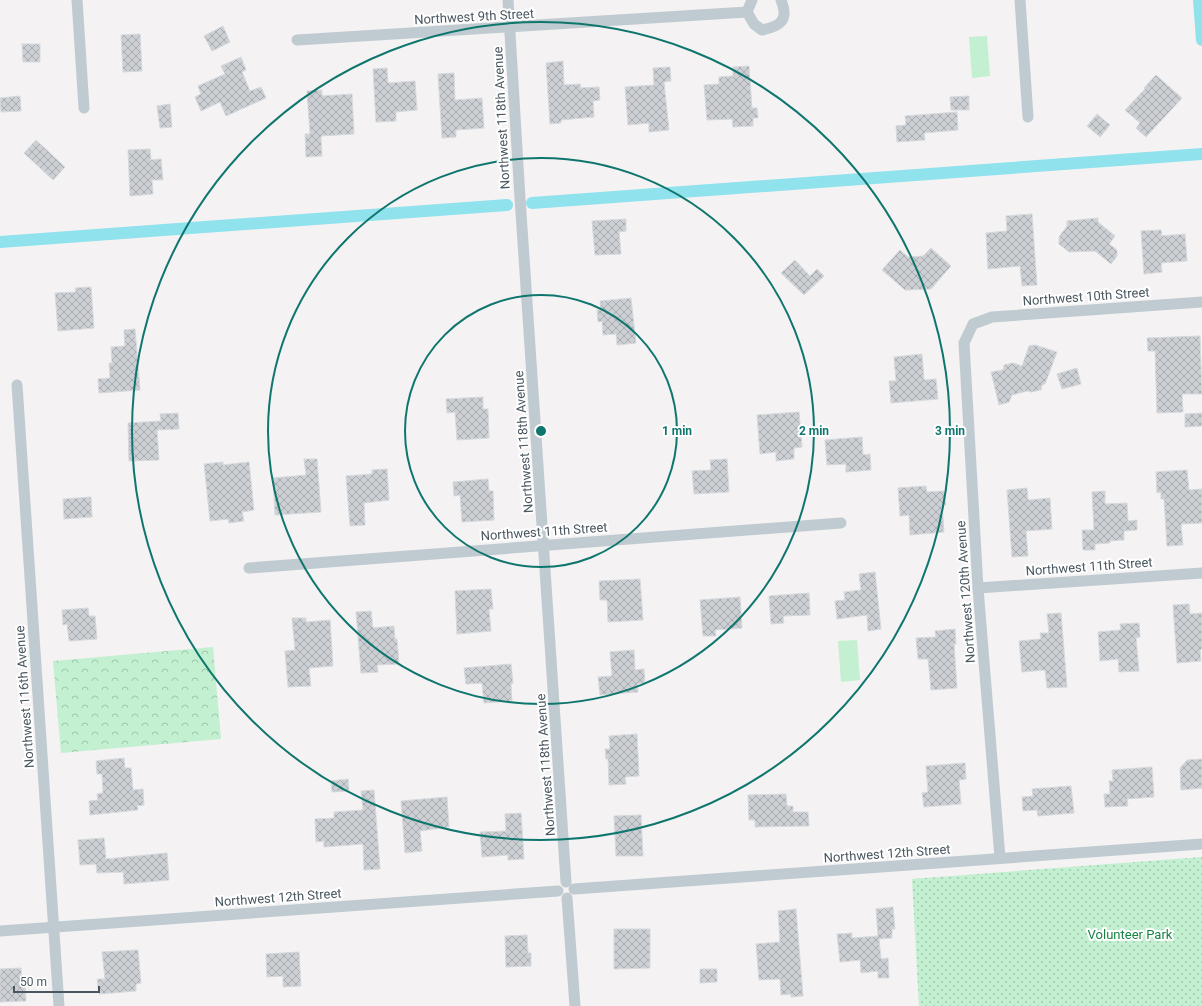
<svg xmlns="http://www.w3.org/2000/svg" width="1202" height="1006" font-family="Roboto,sans-serif">
<style>
.green{fill:#c2f0d0}
.forest{fill:url(#forest-crowns)}
.park{fill:url(#park-dots)}
.lines{fill:none;stroke-linecap:round;stroke-linejoin:round}
.canal{stroke:#90e2ed;stroke-width:12}
.building{fill:url(#building-cross-hatch);stroke:#d6d9dd}
.minor{stroke:#c0cbd1;stroke-width:11}
.ring{fill:none;stroke:#0f766e;stroke-width:2}
.labels{text-anchor:middle;stroke-width:4;stroke-linejoin:round;paint-order:stroke}
.street-label{font-size:13px;fill:#4a5760;stroke:#fff}
.park-label{font-size:13px;fill:#188444;stroke:#fff}
.centre{fill:#0f766e;stroke:#fff;stroke-width:2}
.ring-label{font-size:12px;text-anchor:middle;font-weight:bold;fill:#0f766e;stroke:#fff;stroke-width:4;stroke-linejoin:round;paint-order:stroke}
</style>
<defs>
<pattern id="forest-crowns" width="20" height="18" patternUnits="userSpaceOnUse"><rect width="20" height="18" fill="#c2f0d0"/><path d="M2 6a3 3 0 1 1 6 0M12 15a3 3 0 1 1 6 0" fill="none" stroke="#a0c5ac"/></pattern>
<pattern id="park-dots" width="8" height="8" patternUnits="userSpaceOnUse"><rect width="8" height="8" fill="#c2f0d0"/><path d="M2 2h.1M6 6h.1" fill="none" stroke="#a0c5ac" stroke-width="1.8" stroke-linecap="round"/></pattern>
<pattern id="building-cross-hatch" width="8" height="8" patternUnits="userSpaceOnUse"><rect width="8" height="8" fill="#ccd0d4"/><path d="M0 0l8 8M0 8l8-8" fill="none" stroke="#a8acaf"/></pattern>
</defs>
<rect width="100%" height="100%" fill="#f4f2f3"/>
<g class="green">
<polygon points="987,36 990,76 972,78 969,37"/>
<polygon points="857,640 860,680 841,682 838,641"/>
</g>
<polygon class="forest" points="213,647 221,739 61,753 53,661"/>
<polygon class="park" points="1202,857 1202,1006 919,1006 912,879"/>
<g class="lines">
<g class="canal">
<polyline points="1199,0 1202,40"/>
<polyline points="532,203 1202,154"/>
<polyline points="0,242 507,205"/>
</g>
</g>
<g class="building">
<polygon points="223,26 230,42 212,51 204,36"/>
<polygon points="140,34 142,71 123,72 121,35"/>
<polygon points="22,44 40,44 40,62 23,62"/>
<polygon points="241,57 246,70 242,72 250,91 261,87 266,98 226,116 220,102 201,111 195,97 201,94 198,86 225,74 221,66"/>
<polygon points="563,61 564,85 580,84 581,88 599,87 600,100 593,101 594,117 561,120 561,123 550,124 546,63"/>
<polygon points="749,66 752,108 757,108 758,118 753,118 753,126 733,127 732,119 707,120 704,85 719,84 719,77 733,76 733,67"/>
<polygon points="670,67 671,81 664,82 669,130 649,132 649,123 628,125 625,87 654,85 653,68"/>
<polygon points="387,68 388,83 415,81 417,110 396,112 396,121 376,122 373,69"/>
<polygon points="454,73 455,100 482,98 484,128 456,130 456,137 442,138 438,74"/>
<polygon points="1156,75 1182,98 1146,137 1136,128 1140,123 1125,110 1145,89 1144,88"/>
<polygon points="322,90 322,96 352,94 354,134 321,136 322,156 306,157 305,134 310,134 307,91"/>
<polygon points="20,96 21,111 1,112 0,98"/>
<polygon points="969,96 969,110 951,110 950,97"/>
<polygon points="170,104 172,127 160,128 157,106"/>
<polygon points="957,112 958,130 924,133 925,140 897,142 896,126 906,125 905,116"/>
<polygon points="1097,114 1110,125 1100,137 1087,126"/>
<polygon points="36,140 65,167 53,180 24,153"/>
<polygon points="150,149 151,160 161,159 163,180 152,180 153,194 130,196 128,150"/>
<polygon points="1032,214 1037,285 1022,286 1020,266 988,269 986,233 1007,231 1006,216"/>
<polygon points="1098,218 1098,222 1115,236 1109,244 1117,250 1117,256 1111,264 1095,251 1069,252 1059,244 1059,237 1067,226 1067,221"/>
<polygon points="626,219 626,231 619,232 621,254 595,255 592,221"/>
<polygon points="1161,230 1162,236 1185,234 1187,261 1161,263 1162,272 1144,274 1141,231"/>
<polygon points="931,248 951,266 931,289 905,290 882,270 900,250 908,257 923,256"/>
<polygon points="795,260 810,276 817,269 824,276 804,295 781,273"/>
<polygon points="91,287 94,328 58,331 55,293 76,292 75,288"/>
<polygon points="631,298 636,343 617,345 616,334 603,335 602,321 598,322 597,310 601,310 600,301"/>
<polygon points="135,329 140,390 99,393 98,379 110,378 109,363 112,363 111,347 125,346 124,330"/>
<polygon points="1200,336 1202,394 1182,394 1183,412 1157,413 1155,351 1148,351 1147,338"/>
<polygon points="1035,345 1057,352 1045,384 1042,385 1041,390 1031,392 1027,391 1012,395 1009,402 999,405 991,372 1003,370 1004,365 1013,363 1022,366 1029,346"/>
<polygon points="922,354 924,380 936,379 938,399 891,403 889,381 896,381 894,357"/>
<polygon points="1077,368 1081,384 1062,389 1057,374"/>
<polygon points="483,397 483,409 488,409 489,438 457,440 455,412 447,413 446,399"/>
<polygon points="799,412 802,447 794,448 794,459 776,461 776,452 760,454 757,415"/>
<polygon points="178,413 179,429 157,430 159,460 129,461 128,423 161,421 160,414"/>
<polygon points="1202,413 1202,426 1185,427 1185,414"/>
<polygon points="862,437 863,455 870,454 871,470 846,472 846,464 827,465 825,440"/>
<polygon points="304,459 317,459 321,512 275,515 273,478 306,475"/>
<polygon points="727,459 729,492 694,494 692,471 711,470 710,460"/>
<polygon points="223,462 223,465 249,462 254,510 242,512 244,521 229,523 228,519 210,521 204,464"/>
<polygon points="387,469 389,500 364,503 365,525 350,526 346,476 372,474 372,470"/>
<polygon points="1187,470 1189,490 1202,489 1202,523 1181,524 1183,545 1167,546 1164,499 1161,499 1161,492 1157,493 1156,472"/>
<polygon points="488,479 489,491 493,491 494,520 462,522 460,495 454,496 453,482"/>
<polygon points="926,486 927,492 944,491 946,505 942,505 944,532 910,535 909,515 900,516 898,488"/>
<polygon points="1027,488 1028,500 1050,498 1052,529 1026,531 1028,556 1012,557 1007,490"/>
<polygon points="1105,491 1105,504 1127,503 1128,521 1137,520 1137,530 1124,531 1124,540 1110,541 1110,543 1095,544 1095,550 1083,550 1082,530 1094,530 1092,492"/>
<polygon points="91,497 92,517 64,519 63,499"/>
<polygon points="875,572 881,629 868,631 867,615 837,619 835,601 845,600 844,592 861,590 859,574"/>
<polygon points="640,579 643,620 608,622 607,600 600,600 599,581"/>
<polygon points="491,589 493,609 489,609 491,631 457,634 455,591"/>
<polygon points="809,593 810,615 783,616 784,623 771,624 769,596"/>
<polygon points="740,597 742,628 715,630 716,636 703,636 700,600"/>
<polygon points="1189,604 1190,614 1202,613 1202,649 1200,650 1201,661 1177,663 1173,605"/>
<polygon points="88,608 89,616 95,616 97,639 69,641 67,624 63,625 62,610"/>
<polygon points="371,611 373,628 394,626 395,639 397,639 399,664 377,665 378,672 361,673 356,612"/>
<polygon points="1061,613 1067,687 1047,688 1045,670 1022,672 1019,641 1041,639 1040,633 1049,633 1047,614"/>
<polygon points="292,618 306,618 306,622 330,620 333,666 309,668 311,686 288,687 285,651 295,650"/>
<polygon points="1139,623 1140,637 1136,638 1139,671 1119,672 1118,659 1100,661 1098,632 1121,630 1120,624"/>
<polygon points="955,629 956,644 954,644 957,688 931,690 928,659 918,659 916,638 936,637 935,631"/>
<polygon points="634,650 635,670 644,669 645,683 637,684 638,692 600,695 598,677 612,676 610,652"/>
<polygon points="511,664 513,683 511,684 512,701 484,703 482,683 466,684 464,668"/>
<polygon points="637,734 639,776 625,777 626,784 609,785 608,759 606,759 605,749 610,749 609,736"/>
<polygon points="124,758 125,768 131,768 133,790 143,789 144,805 137,806 138,810 90,815 89,801 98,800 97,794 103,793 102,774 97,774 96,761"/>
<polygon points="1202,759 1202,788 1181,790 1180,768 1187,760"/>
<polygon points="965,763 966,779 959,780 961,804 924,807 922,793 928,792 926,766"/>
<polygon points="1152,767 1154,797 1127,799 1128,806 1105,807 1104,794 1110,794 1109,781 1113,781 1112,770"/>
<polygon points="348,779 349,791 332,792 331,781"/>
<polygon points="1071,786 1074,813 1038,816 1037,810 1023,811 1022,797 1033,796 1032,789"/>
<polygon points="374,790 380,869 364,870 363,844 324,847 324,841 316,842 315,819 334,818 334,812 363,810 361,791"/>
<polygon points="786,794 787,806 793,806 793,812 808,812 809,826 755,827 755,820 749,820 748,795"/>
<polygon points="447,797 449,827 420,831 422,851 405,853 401,801"/>
<polygon points="521,813 524,859 508,860 508,855 482,857 480,832 506,831 505,814"/>
<polygon points="641,815 643,856 616,856 614,816"/>
<polygon points="104,838 106,859 167,853 169,880 124,884 123,872 97,873 96,864 80,865 78,840"/>
<polygon points="893,907 895,929 892,929 892,938 879,939 881,959 888,958 889,978 878,978 878,971 861,973 860,960 840,962 837,934 852,933 852,938 878,936 876,909"/>
<polygon points="796,909 803,996 791,997 791,994 781,995 780,979 759,980 756,944 780,942 778,911"/>
<polygon points="614,929 650,929 650,968 614,969"/>
<polygon points="527,935 528,953 531,953 531,966 506,967 505,936"/>
<polygon points="138,950 141,983 136,984 136,991 99,994 97,979 105,979 102,952"/>
<polygon points="299,952 301,986 283,987 283,976 267,977 266,954"/>
<polygon points="21,968 22,985 25,985 26,1001 0,1002 0,969"/>
<polygon points="700,969 717,969 717,982 700,983"/>
</g>
<g class="lines">
<g class="minor">
<polyline points="77,0 84,108"/>
<polyline points="508,0 520,198 566,882"/>
<polyline points="1020,0 1028,117"/>
<path d="M747,12L754,24L762,30C781,26 789,20 781,0"/>
<polyline points="747,12 752,0"/>
<polyline points="297,40 747,12"/>
<polyline points="17,385 59,1006"/>
<polyline points="249,568 841,523"/>
<polyline points="978,588 1202,573"/>
<polyline points="1000,858 978,588 964,343 973,324 992,317 1202,302"/>
<polyline points="574,889 1202,844"/>
<polyline points="567,898 575,1006"/>
<polyline points="0,931 558,891"/>
</g>
</g>
<g class="ring">
<circle cx="541" cy="431" r="136"/>
<circle cx="541" cy="431" r="273"/>
<circle cx="541" cy="431" r="409"/>
</g>
<g class="labels">
<g class="street-label">
<text transform="translate(474 16) rotate(-3)" y="5">Northwest 9th Street</text>
<text transform="translate(501 118) rotate(-93)" y="5">Northwest 118th Avenue</text>
<text transform="translate(1086 296) rotate(-4)" y="5">Northwest 10th Street</text>
<text transform="translate(523 442) rotate(-94)" y="5">Northwest 118th Avenue</text>
<text transform="translate(544 531) rotate(-4)" y="5">Northwest 11th Street</text>
<text transform="translate(1089 566) rotate(-4)" y="5">Northwest 11th Street</text>
<text transform="translate(965 592) rotate(-94)" y="5">Northwest 120th Avenue</text>
<text transform="translate(24 697) rotate(-94)" y="5">Northwest 116th Avenue</text>
<text transform="translate(545 765) rotate(-94)" y="5">Northwest 118th Avenue</text>
<text transform="translate(887 853) rotate(-4)" y="5">Northwest 12th Street</text>
<text transform="translate(278 897) rotate(-4)" y="5">Northwest 12th Street</text>
</g>
<g class="park-label">
<text x="1130" y="939">Volunteer Park</text>
</g>
</g>
<circle cx="541" cy="431" r="6" class="centre"/>
<g class="ring-label">
<text x="677" y="435">1 min</text>
<text x="814" y="435">2 min</text>
<text x="950" y="435">3 min</text>
</g>
<path d="M14 986v6h85v-6" fill="none" stroke="#4a5760" stroke-width="2"/>
<text x="20" y="986" font-size="12" fill="#4a5760" stroke="#ffffff" stroke-width="3" paint-order="stroke">50 m</text>
</svg>
